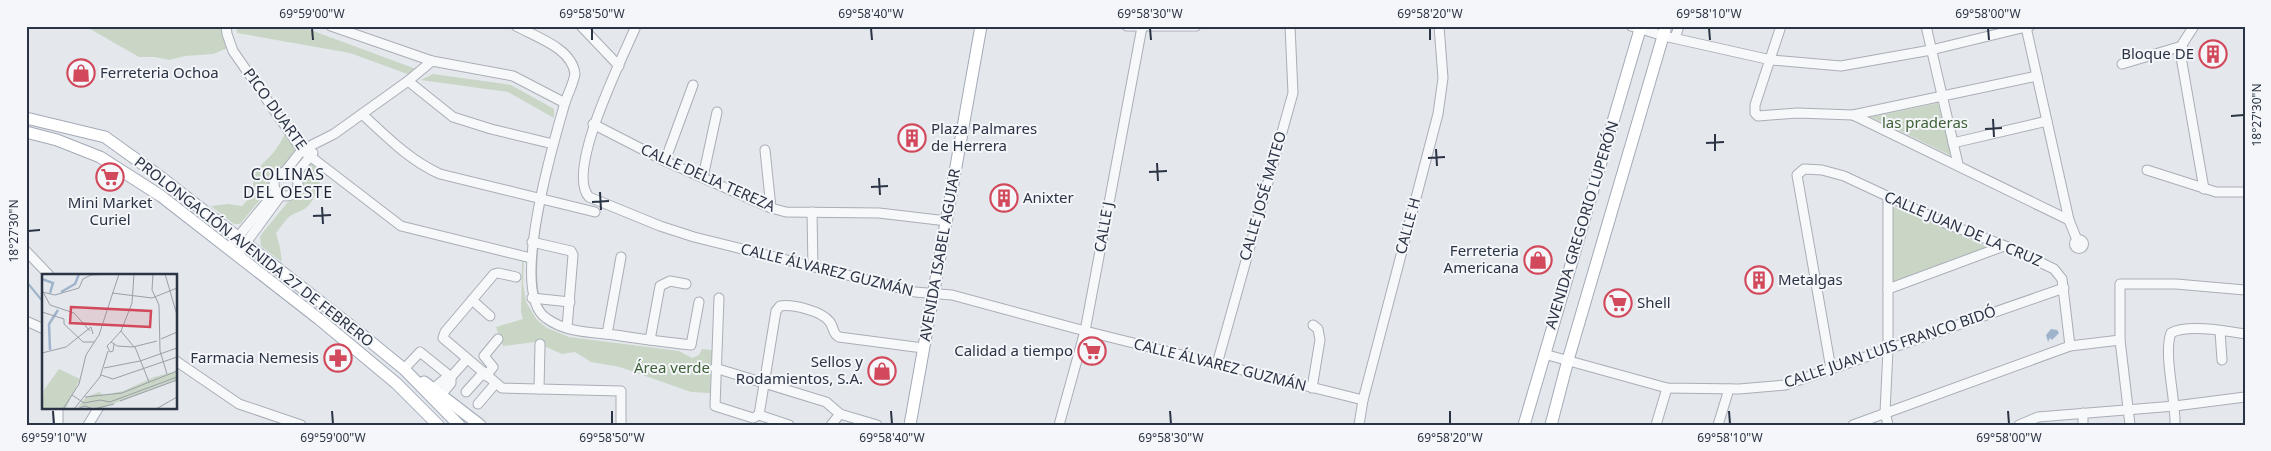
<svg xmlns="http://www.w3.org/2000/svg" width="2271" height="451" font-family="'Noto Sans',sans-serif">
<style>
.green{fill:#c9d6c5}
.water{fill:#9fb4cc}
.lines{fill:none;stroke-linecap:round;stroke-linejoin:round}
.stream{stroke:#9fb4cc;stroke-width:2}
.minor-casing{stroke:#a9aeb7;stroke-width:11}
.major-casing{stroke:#a3abb8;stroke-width:13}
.minor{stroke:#f7f8fa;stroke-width:9}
.major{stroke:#fff;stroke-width:11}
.ticks{fill:none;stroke:#2b3445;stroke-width:2}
.labels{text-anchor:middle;stroke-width:4;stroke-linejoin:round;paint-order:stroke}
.poi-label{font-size:15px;fill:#2b3445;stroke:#f4f6f9;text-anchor:end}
.street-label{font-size:15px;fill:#2b3445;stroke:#f4f6f9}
.park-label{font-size:15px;fill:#3f6138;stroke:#f4f6f9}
.neighbourhood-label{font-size:16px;letter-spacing:1px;fill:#1d2536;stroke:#f4f6f9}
.inset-river{fill:none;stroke:#9fb4cc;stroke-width:2.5}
.inset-road{fill:none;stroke:#9a9fa9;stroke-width:1}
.view{fill:#d1495b;fill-opacity:0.15;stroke:#d1495b;stroke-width:2.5}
.inset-edge{fill:none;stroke:#2b3445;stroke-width:2.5}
.neatline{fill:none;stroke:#2b3445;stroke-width:2}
.ticks-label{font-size:12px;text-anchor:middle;fill:#2b3445}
</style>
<rect width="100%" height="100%" fill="#e4e7ec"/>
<g class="green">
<path d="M85,26H225L226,33L296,149L280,169L272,175L268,190L240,224H234L211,206L228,204L242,206L254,193C250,170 260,168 272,154C278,148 281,140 286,133L228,48L213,54L185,56L169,60L155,57H139Z"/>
<polygon points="237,26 300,26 416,69 410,75 350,53 237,33"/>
<polygon points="433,74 511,85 554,109 554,118 508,92 421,80"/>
<polygon points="1938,103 1952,156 1871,117"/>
<path d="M312,162L391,221L524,258L523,283L526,302L537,320L547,328L569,337L679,351L692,358L699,355L702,349L712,350L710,393L691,392L620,367L591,362L575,352L562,354L535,342L503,346L496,327L523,319L521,312L522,261L404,231L391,224L325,173C317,183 317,196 309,205C303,212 294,212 288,218C284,222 280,228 276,233L280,248L282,262L261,246L260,236L288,202L299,194L301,187V179Z"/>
<polygon points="1892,206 1988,247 1893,282"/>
</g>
<polygon class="water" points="2051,329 2057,330 2059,333 2052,340 2050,338 2048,342 2046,335"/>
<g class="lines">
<polyline class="stream" points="26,281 44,303"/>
<g class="minor-casing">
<g id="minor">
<polyline points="226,26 227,34 233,51 302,150 401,226 531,258"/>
<polyline points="331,26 432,61 513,76 565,103"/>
<path d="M516,26C536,37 572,48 575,74C573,85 567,95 564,106C553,144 509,293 546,318C566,333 592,332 615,335C640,339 665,342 691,345L699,302"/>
<polyline points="581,26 619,66"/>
<path d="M636,26C623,57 565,171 589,197L660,226L694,237L915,292L952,295L1085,331L1363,400"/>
<polyline points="1127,26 1196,26"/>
<polyline points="1631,26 1664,36 1771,60 1841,66 1931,50 2030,26"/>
<polyline points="1781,26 1755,105 1755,113 1758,116 1797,113 1853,115 2037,76"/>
<polyline points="1926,26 1958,164"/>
<polyline points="2194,26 2183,43 2181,57 2204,189"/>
<polyline points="2026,27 2069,220 2077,240"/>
<polyline points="1675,38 1679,26"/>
<polyline points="2122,64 2182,46"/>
<polyline points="408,81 453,117 491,129 553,144"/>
<path d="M362,114C387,137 409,160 440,174L595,212"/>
<polyline points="1853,115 2069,220"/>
<polyline points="593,124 665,161 771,208 786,212 879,213 947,221"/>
<polyline points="1953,143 2047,121"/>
<polyline points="765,150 771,208"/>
<polyline points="665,161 693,85"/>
<polyline points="2147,170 2216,192 2245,192"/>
<circle cx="286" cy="184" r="12"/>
<polyline points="284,173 302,150 334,134 408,81 432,61"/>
<polyline points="294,176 313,153"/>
<polyline points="703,177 717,112"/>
<polyline points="1888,197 1888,350 1885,412 1888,425"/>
<polyline points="812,212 813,267"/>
<circle cx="2079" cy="244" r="4.5"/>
<polyline points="532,242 571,251 573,255 567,328"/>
<polyline points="228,249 276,191"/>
<polyline points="26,251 49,275"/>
<polyline points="237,255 281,195"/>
<polyline points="516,277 498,273 494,274 445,332 443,338 502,388 621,391 621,425"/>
<polyline points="1888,289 2004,246"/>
<polyline points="532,298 570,302"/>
<polyline points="719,298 715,406 753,418 759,415 789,425"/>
<polyline points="472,300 490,316"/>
<polyline points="26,321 44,329"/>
<polyline points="2220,331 2222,360"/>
<polyline points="607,334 621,257"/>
<polyline points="650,340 660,286 670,281 686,284"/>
<polyline points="1544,354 1667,388 1739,389 1785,385 2064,288"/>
<polyline points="176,361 239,404 301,425"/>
<polyline points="1217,364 1293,93 1290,26"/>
<polyline points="715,368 826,402 840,414 877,425"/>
<polyline points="404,369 420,352 451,377"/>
<polyline points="1831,369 1797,175 1804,169 1822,170 1844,176 1947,224 2013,249 2054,269 2062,279 2070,346"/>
<polyline points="486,376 493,367 484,356 498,339"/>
<polyline points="434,388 446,378 451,377 467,359"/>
<polyline points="1312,388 1320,340 1318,329 1313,325"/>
<polyline points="539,389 540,344"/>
<polyline points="466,392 483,373"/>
<polyline points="442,394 451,383 451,377"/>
<polyline points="478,404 495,384"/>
<polyline points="2083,413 2083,425"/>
<path d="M759,415L776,311L780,306C793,304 821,311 829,321C834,326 832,334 839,337L923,348"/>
<polyline points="58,425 58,407"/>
<polyline points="88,425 99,407"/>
<polyline points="831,425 840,414"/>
<polyline points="1059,425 1085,331 1142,27"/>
<polyline points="1359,425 1363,400 1438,114 1443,78 1439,26"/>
<polyline points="1656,425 1667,388"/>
<polyline points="1718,425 1729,389"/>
<polyline points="1853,425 2070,346 2120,340"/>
<polyline points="2019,425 2038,417 2175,406 2245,397"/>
<polyline points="2130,425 2120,340 2120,284 2176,284 2245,290"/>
<path d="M2175,425C2176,400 2163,353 2171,333C2187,324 2226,331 2245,334"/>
</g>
</g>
<g class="major-casing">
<g id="major">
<polyline points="26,118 105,137 162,178 355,329 404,369 459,425"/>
<polyline points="26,132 57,140 100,157 161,196 319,319 396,383 438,425"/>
<polyline points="424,382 480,425"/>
<polyline points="910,425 981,26"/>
<polyline points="1524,425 1641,26"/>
<polyline points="1551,425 1568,360 1666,26"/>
</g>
</g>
<use href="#minor" class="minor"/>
<use href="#major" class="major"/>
</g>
<path class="ticks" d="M312,28L313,40M592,28V40M871,28L872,40M1150,28L1151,40M1430,28V40M1709,28L1710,40M1988,28L1989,40M2231,116L2244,115M1993,119L1994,137M1985,129L2002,128M1715,134V151M1706,143L1724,142M1436,149L1437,166M1428,158L1445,157M1157,163L1158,181M1149,172L1167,171M879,178L880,195M871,187L888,186M600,192L601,210M592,202L609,201M322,207L323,224M313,216L331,215M28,231L40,230M53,411L54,424M332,411L333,424M612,411V424M891,411L892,424M1170,411L1171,424M1450,411V424M1729,411L1730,424M2008,411L2009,424"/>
<defs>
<g id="building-ring" transform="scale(1.4375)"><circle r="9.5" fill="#f4f6f9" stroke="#d1495b" stroke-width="1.5"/><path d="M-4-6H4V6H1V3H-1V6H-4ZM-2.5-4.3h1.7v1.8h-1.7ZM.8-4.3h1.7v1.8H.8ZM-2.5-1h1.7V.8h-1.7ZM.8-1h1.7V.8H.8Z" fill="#d1495b"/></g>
<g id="shop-ring" transform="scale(1.4375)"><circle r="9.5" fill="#f4f6f9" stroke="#d1495b" stroke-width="1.5"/><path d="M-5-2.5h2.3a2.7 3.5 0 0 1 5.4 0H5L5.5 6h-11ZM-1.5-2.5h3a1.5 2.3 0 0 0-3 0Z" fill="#d1495b"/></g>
<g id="supermarket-ring" transform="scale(1.4375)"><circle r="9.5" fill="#f4f6f9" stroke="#d1495b" stroke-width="1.5"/><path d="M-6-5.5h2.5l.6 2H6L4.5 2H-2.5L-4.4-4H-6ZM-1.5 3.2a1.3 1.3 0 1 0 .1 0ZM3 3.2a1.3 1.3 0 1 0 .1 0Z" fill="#d1495b"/></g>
<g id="pharmacy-ring" transform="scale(1.4375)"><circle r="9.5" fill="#f4f6f9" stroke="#d1495b" stroke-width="1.5"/><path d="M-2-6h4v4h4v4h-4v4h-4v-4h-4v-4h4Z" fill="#d1495b"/></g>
</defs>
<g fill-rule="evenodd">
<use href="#building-ring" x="2213" y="54"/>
<use href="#shop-ring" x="81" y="73"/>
<use href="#building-ring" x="912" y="138"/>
<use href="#supermarket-ring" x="110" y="177"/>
<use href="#building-ring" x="1004" y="198"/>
<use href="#shop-ring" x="1538" y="260"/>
<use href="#building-ring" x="1759" y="280"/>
<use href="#supermarket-ring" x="1618" y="303"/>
<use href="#supermarket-ring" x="1092" y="351"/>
<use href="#pharmacy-ring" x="338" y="358"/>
<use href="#shop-ring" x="882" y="371"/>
</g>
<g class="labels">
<g class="poi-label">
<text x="2194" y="59">Bloque DE</text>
<text x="100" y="78" text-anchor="start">Ferreteria Ochoa</text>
<text x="931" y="134" text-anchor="start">Plaza Palmares<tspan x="931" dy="17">de Herrera</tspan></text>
<text x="1023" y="203" text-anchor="start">Anixter</text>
<text x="110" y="208" text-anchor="middle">Mini Market<tspan x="110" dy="17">Curiel</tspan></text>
<text x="1519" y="256">Ferreteria<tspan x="1519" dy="17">Americana</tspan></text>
<text x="1778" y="285" text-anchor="start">Metalgas</text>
<text x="1637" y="308" text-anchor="start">Shell</text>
<text x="1073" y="356">Calidad a tiempo</text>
<text x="319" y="363">Farmacia Nemesis</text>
<text x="863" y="367">Sellos y<tspan x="863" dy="17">Rodamientos, S.A.</tspan></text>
</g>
<g class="street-label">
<text transform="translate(275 109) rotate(54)" y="5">PICO DUARTE</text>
<text transform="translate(708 178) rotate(24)" y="5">CALLE DELIA TEREZA</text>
<text transform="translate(1263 196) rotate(-74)" y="5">CALLE JOSÉ MATEO</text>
<text transform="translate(1582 225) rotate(-73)" y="5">AVENIDA GREGORIO LUPERÓN</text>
<text transform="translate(1408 226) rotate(-75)" y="5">CALLE H</text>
<text transform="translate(1104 227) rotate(-80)" y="5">CALLE J</text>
<text transform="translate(1963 229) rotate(23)" y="5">CALLE JUAN DE LA CRUZ</text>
<text transform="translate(254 252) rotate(38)" y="5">PROLONGACIÓN AVENIDA 27 DE FEBRERO</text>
<text transform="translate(940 255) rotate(-80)" y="5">AVENIDA ISABEL AGUIAR</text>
<text transform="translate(827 270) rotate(14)" y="5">CALLE ÁLVAREZ GUZMÁN</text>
<text transform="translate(1890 347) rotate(-19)" y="5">CALLE JUAN LUIS FRANCO BIDÓ</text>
<text transform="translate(1220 365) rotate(14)" y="5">CALLE ÁLVAREZ GUZMÁN</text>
</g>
<g class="park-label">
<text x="1925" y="128">las praderas</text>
<text x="672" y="373">Área verde</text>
</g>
<g class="neighbourhood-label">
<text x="288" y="180">COLINAS<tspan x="288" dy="18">DEL OESTE</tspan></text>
</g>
</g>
<g transform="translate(42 274)">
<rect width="135" height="135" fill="#e4e7ec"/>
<path d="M17,95L38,105L24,134H0L2,116ZM135,97V106L60,134L36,133L44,123L57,118L62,121L81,117L112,103Z" fill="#c9d6c5"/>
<path class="inset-river" d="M0,5L11,9L8,19M19,18L33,10L37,0M8,76L7,50L16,36"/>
<path class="inset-road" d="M111,0L110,16L117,31L118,77L125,100M123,0L135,41M0,16L8,31L32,39L48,57M0,18L13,21L37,14L41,5L49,1L71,0M70,19L110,24L135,14M0,38L22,45V50L41,68H52M79,57L92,73M119,65L135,58M69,68L79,57L90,29L92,0M72,70L71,77L68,78L65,72L69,68L71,69L75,72L91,73L115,67M93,73L107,108M0,79L24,73L49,53L51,60M62,94L98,87L135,74M59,101L71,105L135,83M30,121L42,129L58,126L68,128L135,103M43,123L80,119L135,97M78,127L135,106M21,135L37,110L44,81L57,61L77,0M32,135L58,103L66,77M35,135L43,132L51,135M52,135L72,130M114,135L135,123"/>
<path class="view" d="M29,33L109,37L108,53L28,49Z"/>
<rect width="135" height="135" class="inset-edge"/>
</g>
<rect width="2271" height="451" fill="none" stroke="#f4f6f9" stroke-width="55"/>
<rect x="28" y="28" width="2216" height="396" class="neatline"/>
<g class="ticks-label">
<text x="312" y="18">69°59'00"W</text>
<text x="592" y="18">69°58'50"W</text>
<text x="871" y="18">69°58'40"W</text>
<text x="1150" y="18">69°58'30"W</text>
<text x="1430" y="18">69°58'20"W</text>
<text x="1709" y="18">69°58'10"W</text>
<text x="1988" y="18">69°58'00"W</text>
<text transform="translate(2257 115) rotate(-90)" y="4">18°27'30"N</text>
<text transform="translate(14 231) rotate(-90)" y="4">18°27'30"N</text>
<text x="54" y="442">69°59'10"W</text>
<text x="333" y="442">69°59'00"W</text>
<text x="612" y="442">69°58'50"W</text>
<text x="892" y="442">69°58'40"W</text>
<text x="1171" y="442">69°58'30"W</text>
<text x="1450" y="442">69°58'20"W</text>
<text x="1730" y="442">69°58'10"W</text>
<text x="2009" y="442">69°58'00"W</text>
</g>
</svg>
